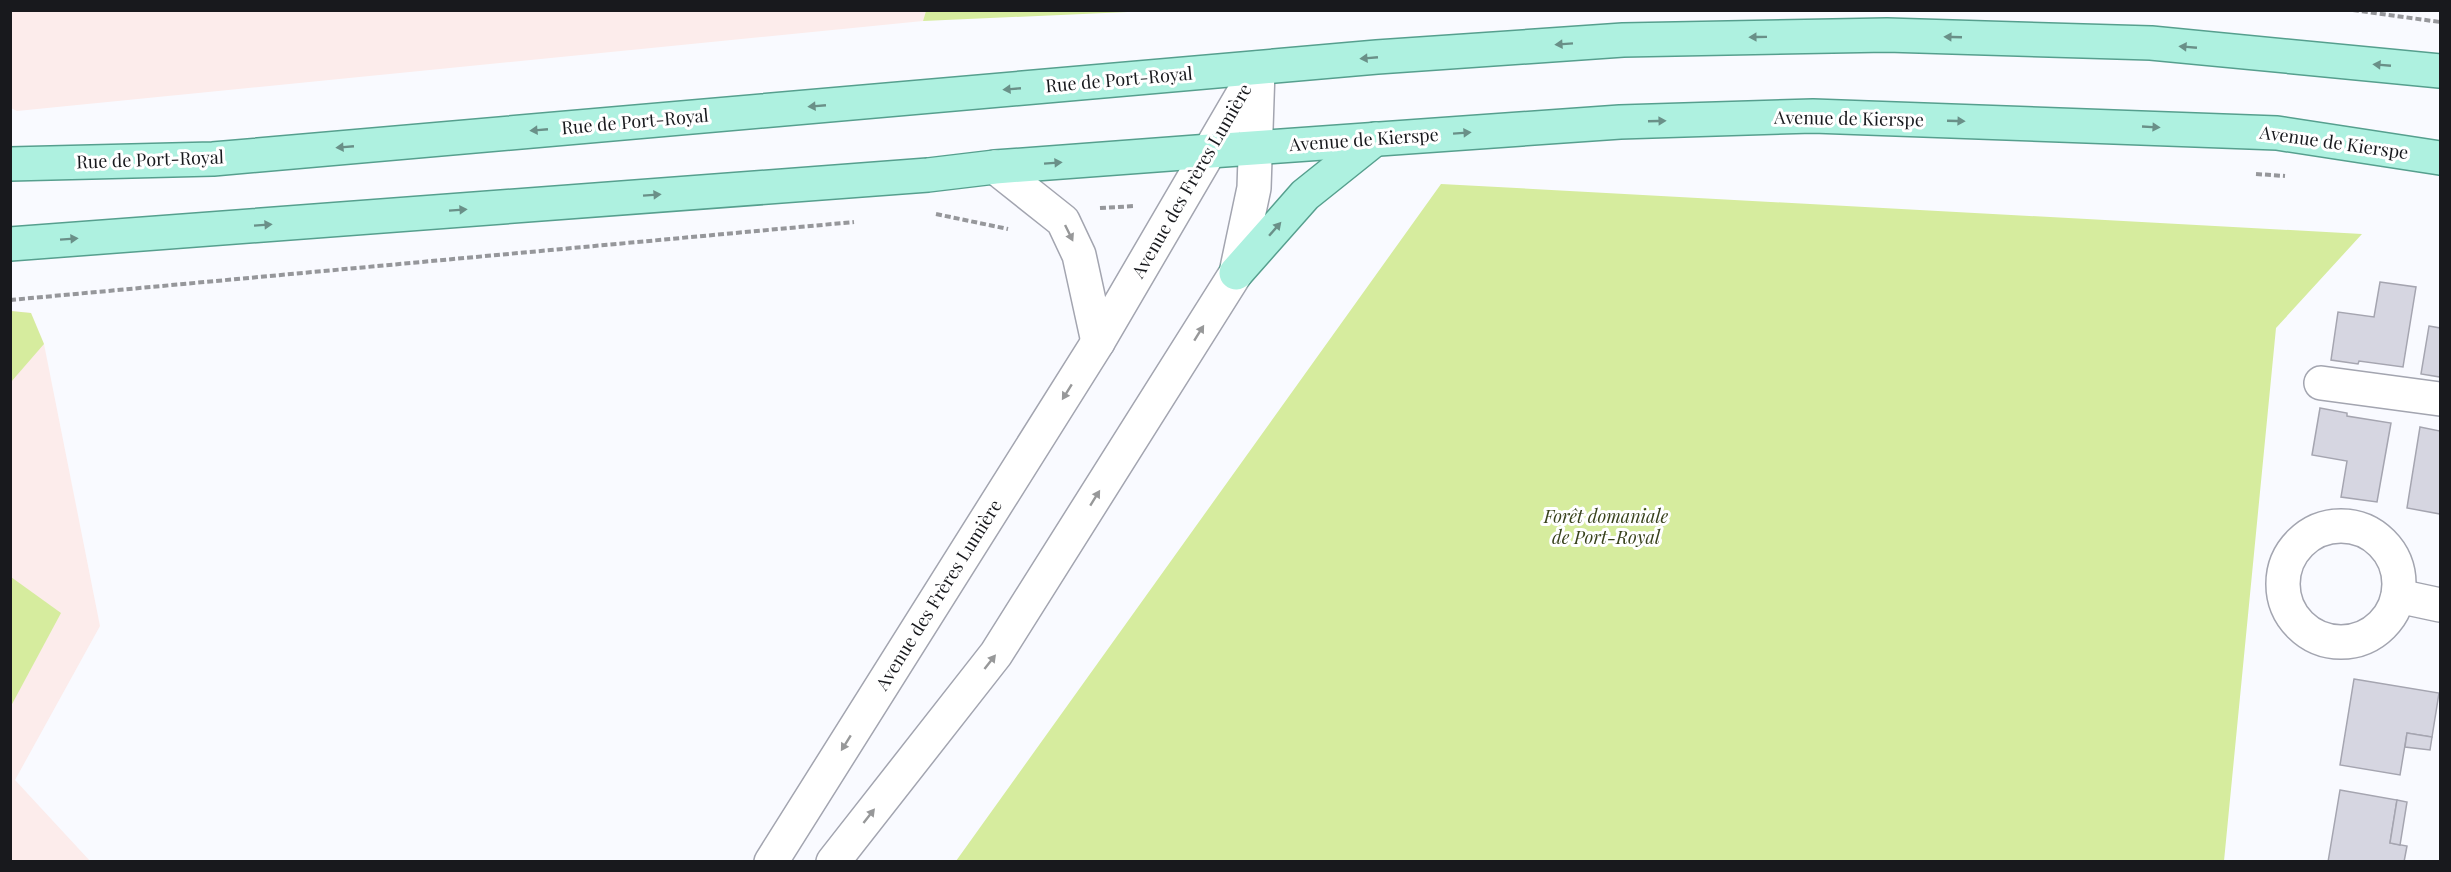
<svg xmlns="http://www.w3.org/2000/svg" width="2451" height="872" font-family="'Playfair Display',serif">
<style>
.industrial{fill:#fceceb}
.green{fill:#d6ec9e}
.building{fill:#d6d6e1;stroke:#a5a5b0;stroke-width:1.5}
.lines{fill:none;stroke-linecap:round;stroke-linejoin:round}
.minor-casing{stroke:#a3a5b0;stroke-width:36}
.major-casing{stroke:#569f8e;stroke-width:36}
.path{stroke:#96979b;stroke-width:4;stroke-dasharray:6 3;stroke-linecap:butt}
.minor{stroke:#fff;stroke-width:33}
.major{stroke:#aef1e0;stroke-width:33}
.oneway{fill:#6a9088}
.oneway2{fill:#979899}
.labels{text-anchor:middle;stroke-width:6;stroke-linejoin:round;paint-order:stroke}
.street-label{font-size:18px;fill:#18191d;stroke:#fff}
.park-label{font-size:18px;font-style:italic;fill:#38421c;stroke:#fff}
</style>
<rect width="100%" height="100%" fill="#f9faff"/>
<g class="industrial">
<polygon points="11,11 926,11 923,21 17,111 11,108"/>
<polygon points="11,311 31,313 44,344 100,626 15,780 90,861 11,862"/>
</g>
<g class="green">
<polygon points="926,11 926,10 1150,11 923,21"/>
<polygon points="1441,184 2362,234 2276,328 2224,861 956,861"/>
<polygon points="11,311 31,313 44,344 11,382"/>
<polygon points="11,577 61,613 11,706"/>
</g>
<g class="building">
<polygon points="2380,282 2416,287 2403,367 2359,361 2358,364 2331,360 2338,312 2374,317"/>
<polygon points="2429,326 2440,328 2440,377 2421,374"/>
<polygon points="2320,408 2347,413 2347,416 2391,423 2377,502 2341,497 2347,461 2312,455"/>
<polygon points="2420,427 2440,431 2440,514 2407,508"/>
<polygon points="2354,679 2439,693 2432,737 2407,733 2400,775 2340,765"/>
<polygon points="2407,733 2432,737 2430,750 2405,747"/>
<polygon points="2340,790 2397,800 2390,843 2407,846 2404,862 2328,862"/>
<polygon points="2397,800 2407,802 2400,845 2390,843"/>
</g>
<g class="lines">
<g class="minor-casing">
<g id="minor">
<polyline points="995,167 1063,221 1079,255 1098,342"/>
<polyline points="2321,383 2440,399"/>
<circle cx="2341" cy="584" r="58"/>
<polyline points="2398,596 2440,605"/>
<polyline points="771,862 1098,342 1258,68"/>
<polyline points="833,862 996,654 1236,273 1254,188 1258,70"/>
</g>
</g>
<g class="major-casing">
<g id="major">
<polyline points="10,164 213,159 1377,57 1623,40 1887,35 2151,43 2440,71"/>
<polyline points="10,244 928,175 995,167 1210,151 1620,122 1813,116 2277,133 2440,158"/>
<polyline points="1236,273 1305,195 1375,139"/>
</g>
</g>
<g class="path">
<polyline points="2353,10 2440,22"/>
<polyline points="2256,174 2285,176"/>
<polyline points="1100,208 1135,206"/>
<polyline points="936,214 1008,229"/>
<polyline points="10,300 854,222"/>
</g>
<use href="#minor" class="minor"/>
<use href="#major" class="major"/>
</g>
<defs><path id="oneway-solid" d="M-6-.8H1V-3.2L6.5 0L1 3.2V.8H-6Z" transform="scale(1.5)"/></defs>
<g class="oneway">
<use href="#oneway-solid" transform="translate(1758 37) rotate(179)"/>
<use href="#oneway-solid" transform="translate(1953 37) rotate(-178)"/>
<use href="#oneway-solid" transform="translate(1564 44) rotate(176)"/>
<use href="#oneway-solid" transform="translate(2188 47) rotate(-175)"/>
<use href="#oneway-solid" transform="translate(1369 58) rotate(175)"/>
<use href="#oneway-solid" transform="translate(2382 65) rotate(-175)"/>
<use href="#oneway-solid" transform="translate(1012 89) rotate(175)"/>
<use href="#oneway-solid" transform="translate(817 106) rotate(175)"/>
<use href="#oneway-solid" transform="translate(1657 121) rotate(-2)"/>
<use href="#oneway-solid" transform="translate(1956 121) rotate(2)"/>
<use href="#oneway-solid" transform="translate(2151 127) rotate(3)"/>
<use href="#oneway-solid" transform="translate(539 130) rotate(175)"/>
<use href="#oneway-solid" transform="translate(1462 133) rotate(-4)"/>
<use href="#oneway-solid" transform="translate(345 147) rotate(175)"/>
<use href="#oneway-solid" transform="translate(1053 163) rotate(-4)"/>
<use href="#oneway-solid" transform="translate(652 195) rotate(-4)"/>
<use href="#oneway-solid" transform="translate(458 210) rotate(-4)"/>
<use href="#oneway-solid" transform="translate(263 225) rotate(-4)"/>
<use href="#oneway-solid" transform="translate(1275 229) rotate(-49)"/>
<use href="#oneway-solid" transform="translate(69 239) rotate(-4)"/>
</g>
<g class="oneway2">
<use href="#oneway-solid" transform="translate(1069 233) rotate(64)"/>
<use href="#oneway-solid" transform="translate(1199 333) rotate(-58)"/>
<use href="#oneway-solid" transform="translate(1067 392) rotate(122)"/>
<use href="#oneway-solid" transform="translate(1095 498) rotate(-58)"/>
<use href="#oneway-solid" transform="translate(990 662) rotate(-52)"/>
<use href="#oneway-solid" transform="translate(846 743) rotate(122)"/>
<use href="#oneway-solid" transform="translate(869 816) rotate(-52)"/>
</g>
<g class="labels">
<g class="street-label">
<text transform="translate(1119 80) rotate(-5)" y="6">Rue de Port-Royal</text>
<text transform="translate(1849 119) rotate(1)" y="6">Avenue de Kierspe</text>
<text transform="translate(635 122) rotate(-5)" y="6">Rue de Port-Royal</text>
<text transform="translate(1364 140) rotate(-4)" y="6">Avenue de Kierspe</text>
<text transform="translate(2334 143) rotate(8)" y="6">Avenue de Kierspe</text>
<text transform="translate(150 160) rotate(-2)" y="6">Rue de Port-Royal</text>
<text transform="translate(1192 181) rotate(-60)" y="6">Avenue des Frères Lumière</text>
<text transform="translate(939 595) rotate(-58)" y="6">Avenue des Frères Lumière</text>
</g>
<g class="park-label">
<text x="1606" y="523">Forêt domaniale<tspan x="1606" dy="21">de Port-Royal</tspan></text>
</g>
</g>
<rect width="2451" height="872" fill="none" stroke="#18191d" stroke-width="24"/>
</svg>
